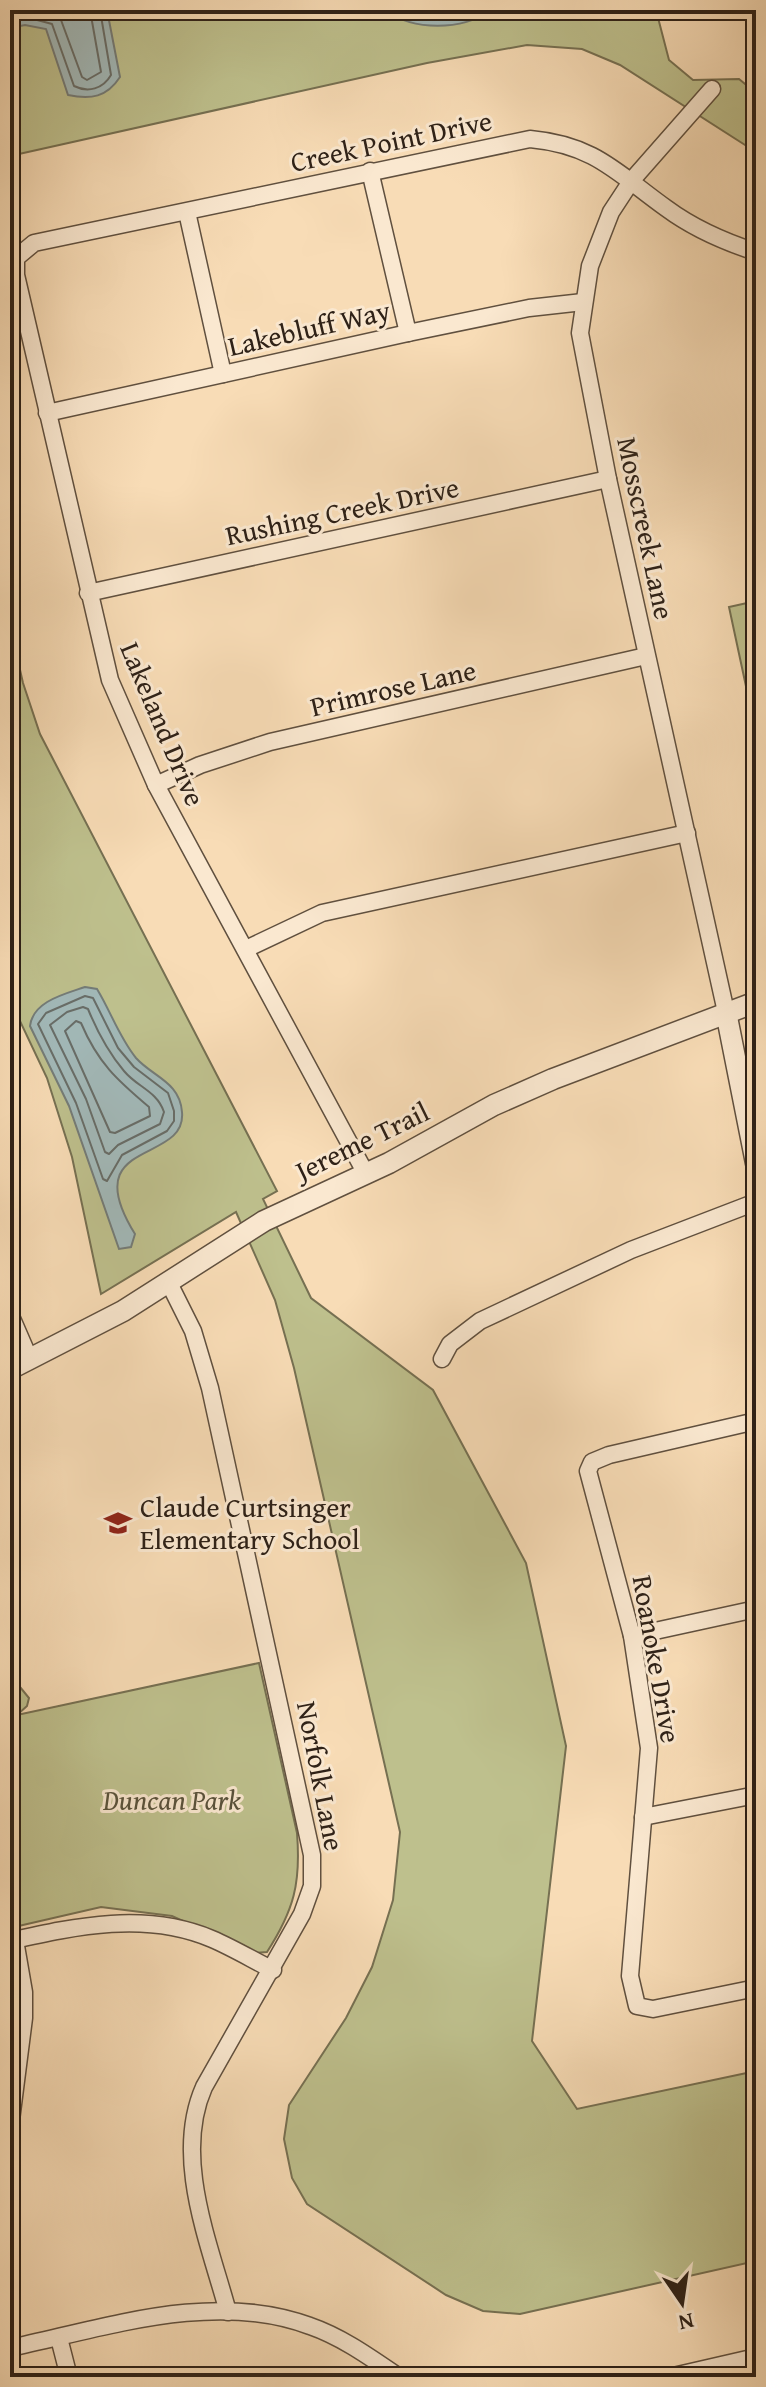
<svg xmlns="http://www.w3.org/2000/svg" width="766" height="2387" font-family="'Gentium Book Plus',serif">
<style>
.green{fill:#bec08d;stroke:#767052;stroke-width:2}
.water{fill:#a2b9b9;stroke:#747c78;stroke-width:2}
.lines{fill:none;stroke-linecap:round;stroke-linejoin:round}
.shore{stroke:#686d68;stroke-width:2}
.minor-casing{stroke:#60503f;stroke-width:19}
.tertiary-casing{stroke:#60503f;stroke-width:23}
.minor{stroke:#fae8d0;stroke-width:16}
.tertiary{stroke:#fae8d0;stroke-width:20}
.labels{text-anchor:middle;stroke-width:6;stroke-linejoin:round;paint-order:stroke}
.street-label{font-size:28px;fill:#2e2117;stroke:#fae8d0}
.poi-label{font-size:28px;fill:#2e2117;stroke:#fae8d0;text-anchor:start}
.park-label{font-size:28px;font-style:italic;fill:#59513a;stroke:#fae8d0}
</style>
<rect width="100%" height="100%" fill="#f8dcb6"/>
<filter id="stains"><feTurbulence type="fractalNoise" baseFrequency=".0025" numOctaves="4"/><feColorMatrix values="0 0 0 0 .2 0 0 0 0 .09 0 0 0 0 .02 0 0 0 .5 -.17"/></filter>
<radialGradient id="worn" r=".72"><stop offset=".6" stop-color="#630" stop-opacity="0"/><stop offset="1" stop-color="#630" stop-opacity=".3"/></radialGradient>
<g class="green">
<polygon points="10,10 656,10 669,60 693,80 739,79 756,93 756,152 620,65 582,49 527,45 427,63 10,156"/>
<polygon points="756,601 756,733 729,607"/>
<polygon points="10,626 23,683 40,734 277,1191 263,1199 311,1298 433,1390 526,1563 566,1746 532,2041 577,2109 756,2071 756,2261 520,2314 483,2311 446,2295 307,2204 292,2178 284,2139 289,2105 346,2018 372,1967 393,1900 400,1832 294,1368 275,1300 236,1212 101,1294 72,1157 47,1078 10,1000"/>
<path d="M259,1663L297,1833C301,1883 294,1910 267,1952L254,1953L172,1916L101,1907L10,1928V1690L20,1687L29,1698L27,1706L17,1715Z"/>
</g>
<g class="water">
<path d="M10,10H107L120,77C107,97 91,100 68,95L46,29L25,25L10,28Z"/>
<path d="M382,10H494C459,31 416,31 382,10Z"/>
<path d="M85,987L97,989C111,1012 119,1037 136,1058C153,1077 180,1082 182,1112C187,1165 75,1137 135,1234L131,1247L119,1249L69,1106L30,1026C33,1001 65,994 85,987Z"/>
</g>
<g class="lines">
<g class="shore">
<polyline points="43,10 61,20 82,77 87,80 101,72 90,10"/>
<polyline points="397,10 443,19 477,10"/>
<path d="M10,20L26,17L52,24L74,86C88,93 103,89 111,75L100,10"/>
<polygon points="85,996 93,998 118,1048 134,1067 168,1093 174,1111 174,1121 167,1131 122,1155 107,1181 103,1179 76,1103 38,1024 46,1013"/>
<path d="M83,1007L88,1009C97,1031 108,1052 124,1071C137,1087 157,1091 164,1112L160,1124L118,1145L109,1154L105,1152L86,1099L50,1025L67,1012Z"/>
<path d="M76,1021L81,1023C98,1063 117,1080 149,1107L150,1116L115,1133L110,1132L65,1031Z"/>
</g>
<g class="minor-casing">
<g id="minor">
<polyline points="712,89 632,180 611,212 590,266 580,333 608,479 726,1012"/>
<polyline points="370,171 408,333"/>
<polyline points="187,212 223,374"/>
<polyline points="47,413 408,333 529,308 583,302"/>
<polyline points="88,593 608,479"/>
<polyline points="156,785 200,765 270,742 646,656"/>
<polyline points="246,949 322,913 687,833"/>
<path d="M366,1174L156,785L110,680L16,275V258L34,243L530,139C595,145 617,173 666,208C693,228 725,242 756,252"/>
<path d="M168,1281L193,1331L210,1388L312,1855V1886L302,1914L204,2087C173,2157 209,2242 228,2312"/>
<polyline points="10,1314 30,1360"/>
<polyline points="442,1359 450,1344 480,1321 631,1250 756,1202"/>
<polyline points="756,1421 609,1455 592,1462 588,1471 632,1636 649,1748 630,1976 637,2006 653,2009 756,1988"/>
<polyline points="632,1636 756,1609"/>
<polyline points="643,1817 756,1795"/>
<path d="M10,1941C77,1926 146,1911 212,1939C233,1948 253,1960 273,1970"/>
<polyline points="10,2128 24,2018 24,1992 15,1940"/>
<polyline points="59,2338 69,2377"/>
<path d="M10,2348C105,2328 214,2290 310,2326C342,2337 371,2358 399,2377"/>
<polyline points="669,2377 756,2357"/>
</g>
</g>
<g class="tertiary-casing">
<g id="tertiary">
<polyline points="726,1012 756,1163"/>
<polyline points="10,1369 123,1311 264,1221 389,1163 494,1105 553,1079 756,1002"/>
</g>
</g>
<use href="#minor" class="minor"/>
<use href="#tertiary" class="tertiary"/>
</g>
<defs>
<g id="school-bare" transform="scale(2.16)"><path d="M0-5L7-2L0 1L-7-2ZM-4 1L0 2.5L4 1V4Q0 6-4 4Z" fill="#8f2418" stroke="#fae8d0" stroke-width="2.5" paint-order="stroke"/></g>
</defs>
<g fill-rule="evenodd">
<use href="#school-bare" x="118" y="1523"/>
</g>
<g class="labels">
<g class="street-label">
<text transform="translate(391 141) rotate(-12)" y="10">Creek Point Drive</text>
<text transform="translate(309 328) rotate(-13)" y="10">Lakebluff Way</text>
<text transform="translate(342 511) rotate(-12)" y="10">Rushing Creek Drive</text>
<text transform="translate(646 528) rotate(78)" y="10">Mosscreek Lane</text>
<text transform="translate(393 688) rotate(-13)" y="10">Primrose Lane</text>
<text transform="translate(163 724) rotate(67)" y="10">Lakeland Drive</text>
<text transform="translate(362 1141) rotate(-26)" y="10">Jereme Trail</text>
<text transform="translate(657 1659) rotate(80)" y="10">Roanoke Drive</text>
<text transform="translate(321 1776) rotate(79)" y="10">Norfolk Lane</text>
</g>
<g class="poi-label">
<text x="140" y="1517">Claude Curtsinger<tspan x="140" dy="32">Elementary School</tspan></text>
</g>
<g class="park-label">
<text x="172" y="1810">Duncan Park</text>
</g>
</g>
<rect width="766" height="2387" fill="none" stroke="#f8dcb6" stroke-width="40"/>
<rect x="12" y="12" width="742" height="2363" fill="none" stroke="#2e2117" stroke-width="4"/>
<rect x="20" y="20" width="726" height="2347" fill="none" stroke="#2e2117" stroke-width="2"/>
<g transform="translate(682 2303) rotate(167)" stroke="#fae8d0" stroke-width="6" paint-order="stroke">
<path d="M0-6L14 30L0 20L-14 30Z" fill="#2e2117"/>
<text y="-12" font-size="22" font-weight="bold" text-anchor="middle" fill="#2e2117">N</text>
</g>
<rect width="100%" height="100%" filter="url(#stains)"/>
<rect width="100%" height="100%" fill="url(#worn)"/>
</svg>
